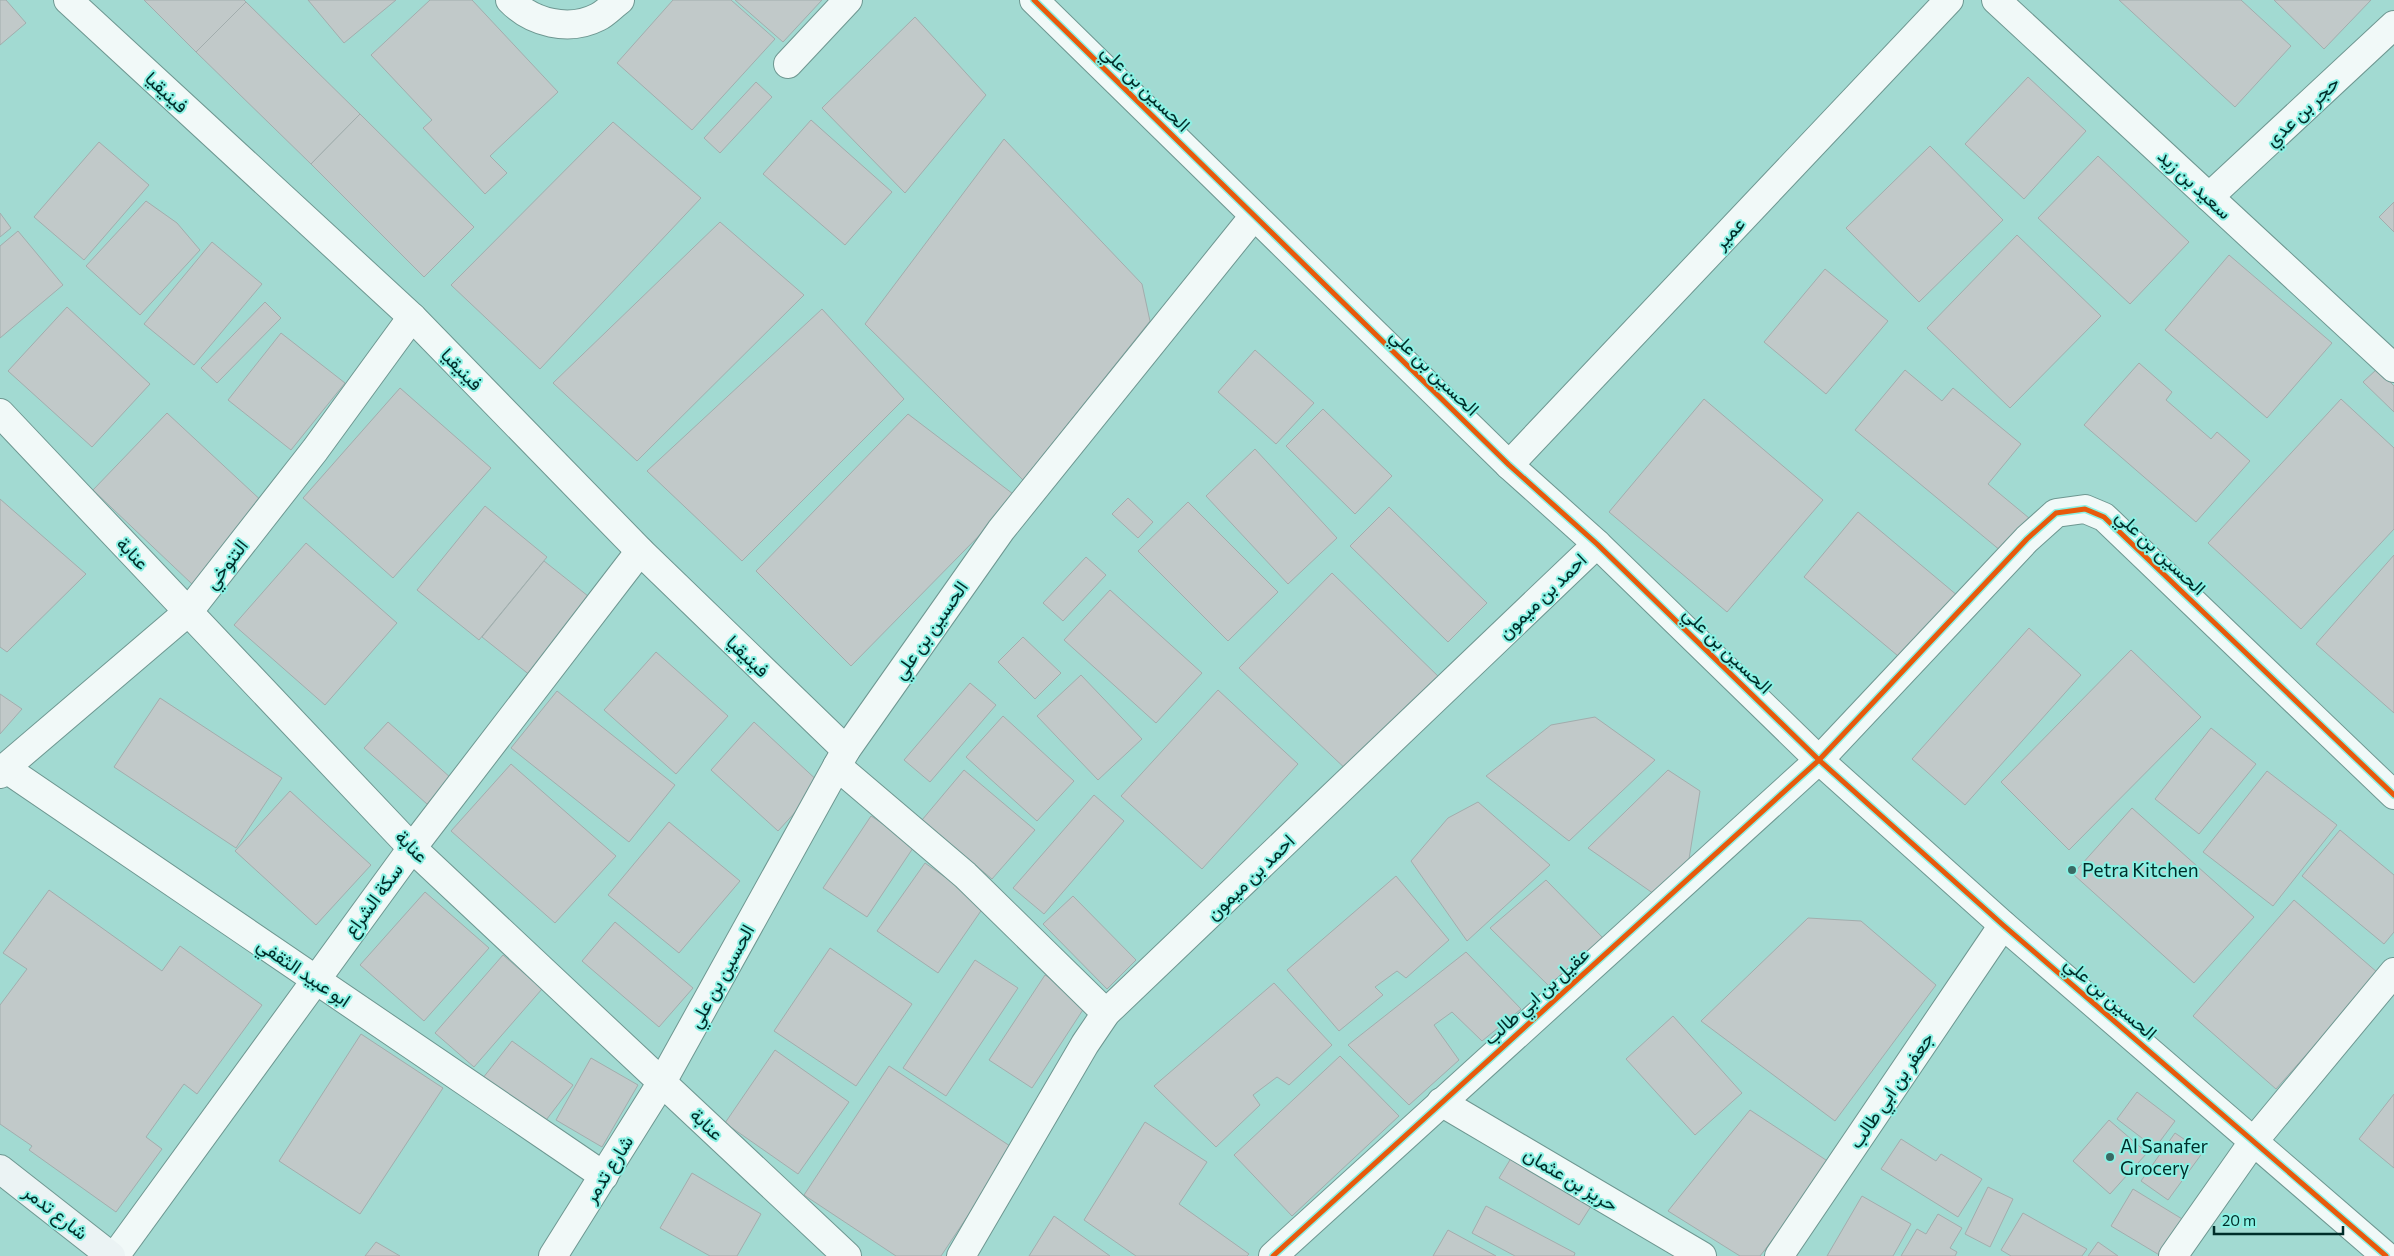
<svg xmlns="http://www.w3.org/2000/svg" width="2394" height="1256" font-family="Commissioner,Vazirmatn,sans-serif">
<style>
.building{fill:#c1c9c9;stroke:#a2adad}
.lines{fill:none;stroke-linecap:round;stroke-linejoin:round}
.street-casing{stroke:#6e9791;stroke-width:30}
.secondary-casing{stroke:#6e9791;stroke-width:30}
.street{stroke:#f1f9f8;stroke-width:28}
.secondary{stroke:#ebf3f4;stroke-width:28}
.cycleway-casing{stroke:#8bf1e4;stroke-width:8}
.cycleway{stroke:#e8590c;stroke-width:5}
.poi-dot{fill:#396a64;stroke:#8bf1e4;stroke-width:2}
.labels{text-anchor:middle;stroke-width:4;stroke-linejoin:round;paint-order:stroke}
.street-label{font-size:19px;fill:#002d29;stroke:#8bf1e4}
.poi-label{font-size:19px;fill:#002d29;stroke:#8bf1e4;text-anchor:start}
</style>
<rect width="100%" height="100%" fill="#a2dad2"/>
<g class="building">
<polygon points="0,0 6,0 26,23 0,45"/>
<polygon points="144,0 244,0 246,2 196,52"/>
<polygon points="308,0 396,0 344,43"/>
<polygon points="430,0 472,0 558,92 490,156 507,173 485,194 423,128 432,120 371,55"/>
<polygon points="673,0 731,0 775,39 692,130 617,63"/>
<polygon points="735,0 822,0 783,42"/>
<polygon points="2119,0 2241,0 2291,46 2235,107"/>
<polygon points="2274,0 2371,0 2324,49"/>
<polygon points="246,2 360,114 311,164 196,52"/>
<polygon points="915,17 986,95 905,193 822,108"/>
<polygon points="2028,77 2086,131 2024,199 1965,144"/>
<polygon points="756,82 772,97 720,153 704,138"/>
<polygon points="360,114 474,227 424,277 311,164"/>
<polygon points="811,120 892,192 845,245 763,174"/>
<polygon points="613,122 701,198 540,369 451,285"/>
<polygon points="1004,139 1142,284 1150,321 1023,480 865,324"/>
<polygon points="99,142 149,185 84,260 34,217"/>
<polygon points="1930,146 2003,220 1919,302 1846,228"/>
<polygon points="2098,156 2189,242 2130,304 2038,218"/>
<polygon points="146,201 177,223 200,250 140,315 86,266"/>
<polygon points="2394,202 2394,232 2379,217"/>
<polygon points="0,213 11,228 0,237"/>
<polygon points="720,222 804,295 637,461 553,383"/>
<polygon points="18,231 63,285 0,338 0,246"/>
<polygon points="2017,235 2101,316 2010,408 1927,328"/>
<polygon points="212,242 262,284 194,365 144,324"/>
<polygon points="2229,255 2332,343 2267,418 2165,330"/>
<polygon points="1825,269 1888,321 1826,394 1764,342"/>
<polygon points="265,302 281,318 217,383 201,368"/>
<polygon points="67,307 150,384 92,447 8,371"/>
<polygon points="822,309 904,399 742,561 647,471"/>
<polygon points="281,333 345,383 291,450 228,400"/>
<polygon points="1255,350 1314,403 1276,444 1218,392"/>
<polygon points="2139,363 2172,392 2166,400 2211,439 2217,432 2250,461 2196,522 2084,425"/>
<polygon points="2377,369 2394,386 2394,412 2363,382"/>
<polygon points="1905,370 1942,401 1953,388 2021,444 1988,484 2029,518 2001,551 1855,430"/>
<polygon points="400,388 491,468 393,578 303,498"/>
<polygon points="1704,399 1823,500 1727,612 1609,512"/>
<polygon points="2341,399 2394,448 2394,529 2301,629 2208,543"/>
<polygon points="1323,409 1392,476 1355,514 1286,446"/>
<polygon points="167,413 266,505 192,584 93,490"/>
<polygon points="908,414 1017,497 851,666 756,571"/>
<polygon points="1255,449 1337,538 1288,584 1206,496"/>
<polygon points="1128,498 1153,522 1138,538 1112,514"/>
<polygon points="0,499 86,574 7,652 0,647"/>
<polygon points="1188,502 1278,592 1228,641 1138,551"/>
<polygon points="485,506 547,557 479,640 417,590"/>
<polygon points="1389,507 1487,603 1448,642 1350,546"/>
<polygon points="1858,512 1958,596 1904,661 1804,577"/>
<polygon points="306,543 397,623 325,705 234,625"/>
<polygon points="2394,555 2394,713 2316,644"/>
<polygon points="1086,557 1106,575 1063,621 1043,603"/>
<polygon points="544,561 593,600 531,676 482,637"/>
<polygon points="1332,573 1441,679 1350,773 1239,668"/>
<polygon points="1110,590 1202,673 1156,723 1064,640"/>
<polygon points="2029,628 2081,675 1965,805 1912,759"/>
<polygon points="1023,637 1061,673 1035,699 998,662"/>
<polygon points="2131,650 2201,717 2069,850 2001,782"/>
<polygon points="656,652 728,716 676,774 604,710"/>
<polygon points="1081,675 1142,739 1098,780 1037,716"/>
<polygon points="970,683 996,705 930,782 904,760"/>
<polygon points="1218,690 1298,764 1202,869 1121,796"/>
<polygon points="557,691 675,785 629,842 511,748"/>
<polygon points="0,694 22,709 0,734"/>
<polygon points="160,698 282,778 236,848 114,767"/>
<polygon points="1003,716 1074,781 1037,821 966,757"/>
<polygon points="1595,717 1655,760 1569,841 1486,776 1551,725"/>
<polygon points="388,722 451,778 427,804 364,748"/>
<polygon points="754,722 821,784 778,831 711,770"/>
<polygon points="2211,728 2256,764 2199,834 2155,799"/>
<polygon points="511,764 616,856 555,923 451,831"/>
<polygon points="964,770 1035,830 992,879 922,820"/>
<polygon points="1668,770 1700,791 1688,865 1657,896 1588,848"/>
<polygon points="2267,771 2337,825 2273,906 2203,852"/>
<polygon points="290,791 371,865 316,925 235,851"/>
<polygon points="1094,795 1124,821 1044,914 1013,888"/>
<polygon points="1478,802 1550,865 1467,941 1411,861 1448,818"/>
<polygon points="2132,808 2254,917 2194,983 2073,874"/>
<polygon points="871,816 915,845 867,917 823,888"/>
<polygon points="669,822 740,881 679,953 608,895"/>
<polygon points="2340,830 2394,875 2394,932 2384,944 2302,876"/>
<polygon points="925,863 985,905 938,973 877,931"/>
<polygon points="1396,876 1449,940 1406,978 1397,971 1375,987 1383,995 1339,1031 1287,970"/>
<polygon points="1546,880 1604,939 1550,987 1490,928"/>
<polygon points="49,890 162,971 180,946 262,1005 197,1094 184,1084 146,1137 162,1149 116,1212 29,1150 32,1146 0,1124 0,1005 27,969 3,953"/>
<polygon points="425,892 489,948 424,1021 360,965"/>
<polygon points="1073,896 1136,960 1107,989 1043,924"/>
<polygon points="2294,900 2378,973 2276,1089 2193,1016"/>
<polygon points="1808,918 1861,921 1936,985 1835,1121 1701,1021"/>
<polygon points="615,922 693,988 659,1027 582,961"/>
<polygon points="830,948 912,1004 856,1086 774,1031"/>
<polygon points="1466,952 1521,1009 1482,1041 1452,1012 1434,1025 1459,1060 1409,1105 1348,1045"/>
<polygon points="503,955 542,989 474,1067 435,1033"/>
<polygon points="975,960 1018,988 946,1096 903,1068"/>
<polygon points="1045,975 1088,1002 1032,1088 989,1060"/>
<polygon points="1274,983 1332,1045 1289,1085 1277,1077 1253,1095 1260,1105 1216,1147 1154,1086"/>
<polygon points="1673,1016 1742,1093 1695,1135 1626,1059"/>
<polygon points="361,1034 443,1088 360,1214 279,1161"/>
<polygon points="512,1041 573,1085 540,1128 479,1083"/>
<polygon points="775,1050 849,1102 798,1174 725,1123"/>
<polygon points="1340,1056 1399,1116 1292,1216 1234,1155"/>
<polygon points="591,1058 638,1085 602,1147 556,1120"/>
<polygon points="889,1066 1013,1148 941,1256 896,1256 804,1195"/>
<polygon points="2137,1092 2175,1121 2155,1148 2117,1119"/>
<polygon points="2394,1094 2394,1168 2359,1139"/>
<polygon points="1750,1110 1832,1164 1760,1256 1740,1256 1668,1211"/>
<polygon points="2109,1120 2147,1153 2110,1194 2073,1161"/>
<polygon points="1145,1122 1207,1162 1179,1204 1249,1254 1247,1256 1136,1256 1084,1220"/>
<polygon points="2175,1133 2203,1152 2168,1200 2141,1181"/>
<polygon points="1901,1139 1936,1161 1941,1154 1982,1179 1958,1217 1881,1169"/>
<polygon points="1513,1155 1593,1203 1579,1225 1499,1178"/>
<polygon points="692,1173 761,1214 737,1256 710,1256 660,1228"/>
<polygon points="1988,1187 2013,1199 1990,1247 1965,1234"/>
<polygon points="2133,1189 2192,1225 2161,1256 2111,1226"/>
<polygon points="1862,1196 1911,1224 1893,1256 1827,1256"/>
<polygon points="1486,1206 1575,1253 1574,1256 1515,1256 1472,1233"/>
<polygon points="2023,1213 2087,1249 2082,1256 2011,1256 2001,1250"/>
<polygon points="1938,1214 1962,1228 1950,1248 1957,1252 1955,1256 1901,1256 1917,1229 1926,1234"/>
<polygon points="1054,1216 1110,1256 1029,1256"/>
<polygon points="1448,1230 1496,1256 1433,1256"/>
<polygon points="376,1242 400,1256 365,1256"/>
<polygon points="2098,1242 2118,1256 2088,1256"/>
</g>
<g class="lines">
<g class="street-casing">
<g id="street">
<polyline points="68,0 412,317 640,551 846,750"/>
<path d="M510,0C532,23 569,32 598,17C606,13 613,5 620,0"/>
<polyline points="1034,0 1509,465 1597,544 1819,760 2003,925 2386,1256"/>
<polyline points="1996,0 2394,368"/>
<polyline points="788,64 848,0"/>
<polyline points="2209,197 2394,25"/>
<polyline points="0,413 412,848 847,1256"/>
<polyline points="1509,465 1949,0"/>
<polyline points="837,766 965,875 1106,1013"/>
<polyline points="5,768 604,1176"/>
<polyline points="0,774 5,768 189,611 315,450 412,317"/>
<polyline points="1441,1102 1702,1256"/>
<polyline points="115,1256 412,848 640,551"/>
<polyline points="553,1256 662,1082 846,750 1001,530 1254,216"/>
<polyline points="961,1256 1085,1044 1106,1013 1597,544"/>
<polyline points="1273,1256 1819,760 2027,539 2056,513 2085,509 2104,517 2394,795"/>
<polyline points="1779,1256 2003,925"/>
<polyline points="2173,1256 2253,1142 2394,972"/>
</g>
</g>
<g class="secondary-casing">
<polyline id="secondary" points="0,1169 111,1256"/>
</g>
<use href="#street" class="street"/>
<use href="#secondary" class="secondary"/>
<g class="cycleway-casing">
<g id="cycleway">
<polyline points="1034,0 1509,465 1597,544 1819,760 2003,925 2386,1256"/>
<polyline points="1273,1256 1819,760 2027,539 2056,513 2085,509 2104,517 2394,795"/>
</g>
</g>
<use href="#cycleway" class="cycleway"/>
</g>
<g class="poi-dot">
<circle cx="2072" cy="870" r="5"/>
<circle cx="2110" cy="1157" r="5"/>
</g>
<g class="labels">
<g class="street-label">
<text transform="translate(1146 88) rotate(44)" y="7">الحسين بن علي</text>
<text transform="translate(167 92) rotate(43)" y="7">فينيقيا</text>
<text transform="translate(2302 111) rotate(-43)" y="7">حجر بن عدي</text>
<text transform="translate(2195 184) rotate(43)" y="7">سعيد بن زيد</text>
<text transform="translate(1729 233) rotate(-47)" y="7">عمير</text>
<text transform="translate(462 369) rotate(46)" y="7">فينيقيا</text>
<text transform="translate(1435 372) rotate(44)" y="7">الحسين بن علي</text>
<text transform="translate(2161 552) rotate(43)" y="7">الحسين بن علي</text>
<text transform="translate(133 553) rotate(46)" y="7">عنابة</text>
<text transform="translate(226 564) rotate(-52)" y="7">التنوخي</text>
<text transform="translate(1542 596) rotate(-44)" y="7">احمد بن ميمون</text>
<text transform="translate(930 630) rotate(-55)" y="7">الحسين بن علي</text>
<text transform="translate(1728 650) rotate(44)" y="7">الحسين بن علي</text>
<text transform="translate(748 656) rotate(44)" y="7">فينيقيا</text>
<text transform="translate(412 846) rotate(45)" y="7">عنابة</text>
<text transform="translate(1250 877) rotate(-44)" y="7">احمد بن ميمون</text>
<text transform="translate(373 900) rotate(-54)" y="7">سكة الشراع</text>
<text transform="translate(304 972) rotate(34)" y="7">ابو عبيد الثقفي</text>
<text transform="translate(721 976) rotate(-61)" y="7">الحسين بن علي</text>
<text transform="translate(1536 996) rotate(-42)" y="7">عقيل بن ابي طالب</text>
<text transform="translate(2111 998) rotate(41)" y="7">الحسين بن علي</text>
<text transform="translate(1891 1090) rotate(-56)" y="7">جعفر بن ابي طالب</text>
<text transform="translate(707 1124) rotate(43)" y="7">عنابة</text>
<text transform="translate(608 1169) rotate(-58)" y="7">شارع تدمر</text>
<text transform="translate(1571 1179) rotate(31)" y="7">حريز بن عثمان</text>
<text transform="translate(56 1212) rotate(38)" y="7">شارع تدمر</text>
</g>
<g class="poi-label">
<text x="2082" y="877">Petra Kitchen</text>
<text x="2120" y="1153">Al Sanafer<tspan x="2120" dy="22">Grocery</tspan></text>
</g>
</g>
<path d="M2214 1226v8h129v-8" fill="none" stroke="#002d29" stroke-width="2.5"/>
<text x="2222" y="1226" font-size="15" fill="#002d29" stroke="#8bf1e4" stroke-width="4" paint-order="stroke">20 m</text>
</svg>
